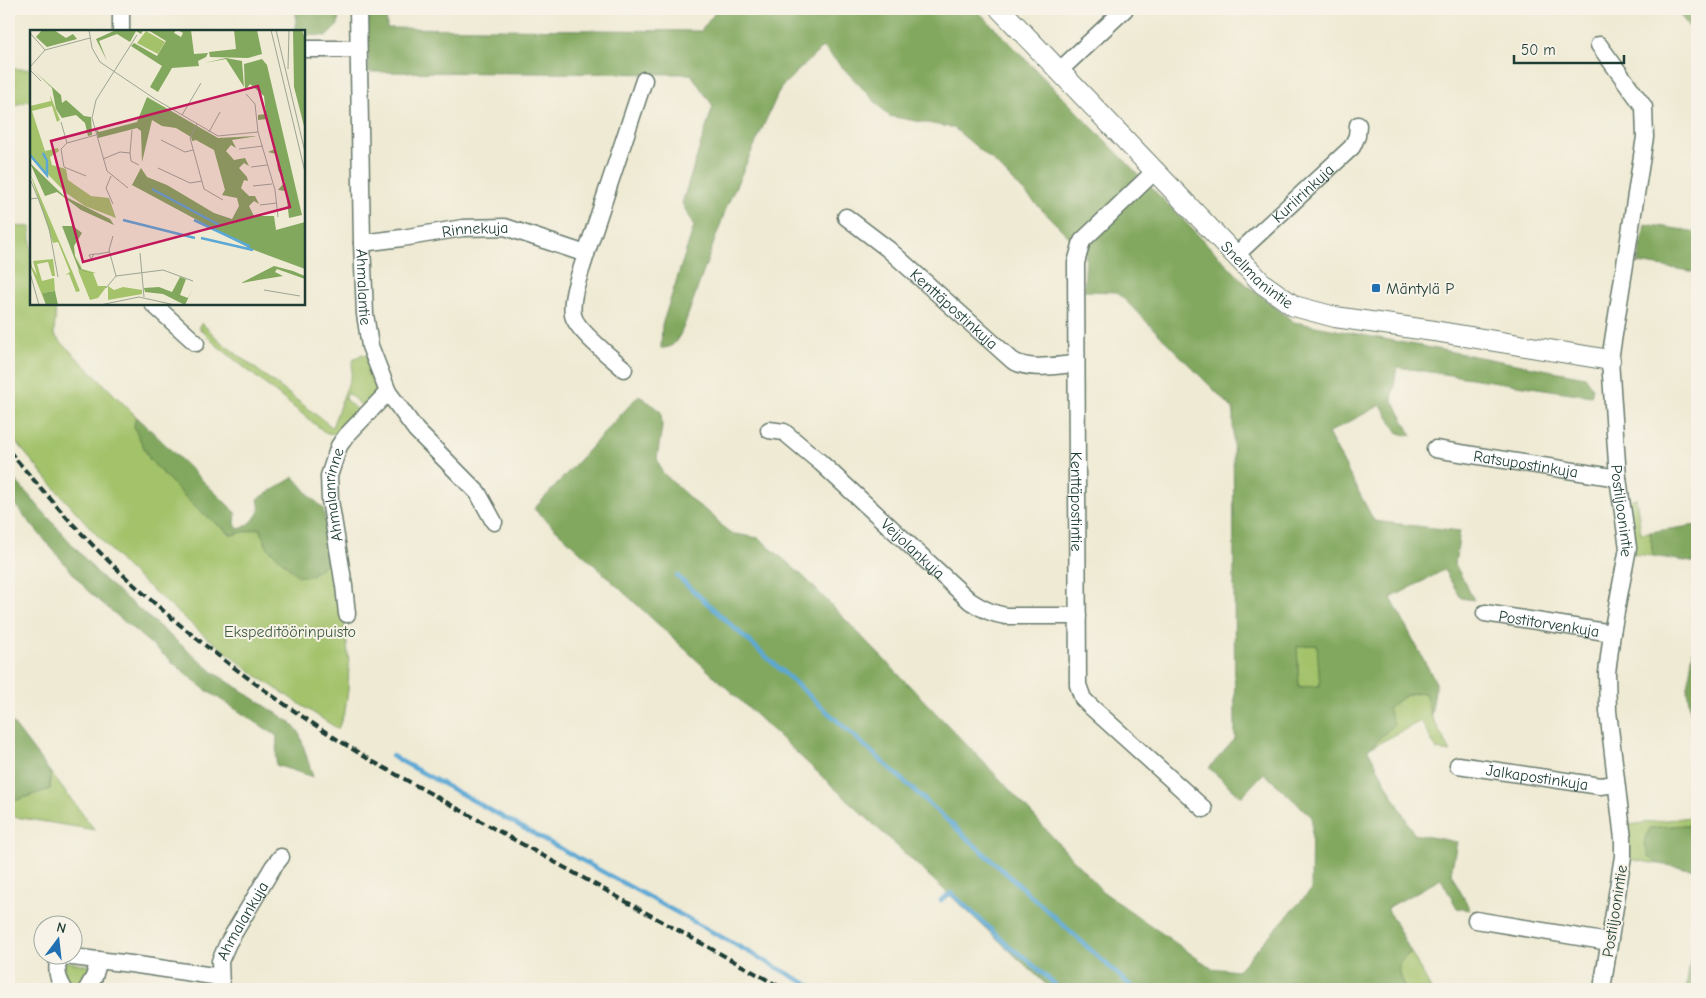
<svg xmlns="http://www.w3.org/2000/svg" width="1706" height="998" font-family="'Comic Neue',sans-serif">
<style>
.green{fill:#a3c26a;stroke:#61804f}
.forest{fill:#82a85e;stroke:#507249;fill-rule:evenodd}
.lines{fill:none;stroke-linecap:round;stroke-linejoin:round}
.stream{stroke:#5ba8d4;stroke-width:4.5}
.minor-casing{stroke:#687a6c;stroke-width:19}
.tertiary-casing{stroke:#687a6c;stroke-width:22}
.minor{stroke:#fff;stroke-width:16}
.tertiary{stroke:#fff;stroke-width:20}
.rail{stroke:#1f3d34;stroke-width:4;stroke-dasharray:8 4;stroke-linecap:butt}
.poi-dot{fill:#1f6fb2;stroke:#f7f3e8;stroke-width:2}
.labels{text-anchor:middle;stroke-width:4;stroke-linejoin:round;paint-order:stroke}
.street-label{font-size:16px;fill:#1f3d34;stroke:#f7f3e8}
.poi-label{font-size:16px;fill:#1f3d34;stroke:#f7f3e8;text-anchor:start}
.park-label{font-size:16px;fill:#405e42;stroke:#f7f3e8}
.inset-river{fill:none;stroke:#5ba8d4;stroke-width:2.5}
.inset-road{fill:none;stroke:#9ca593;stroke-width:1}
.view{fill:#c2185b;fill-opacity:0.15;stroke:#c2185b;stroke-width:2.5}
.inset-edge{fill:none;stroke:#1f3d34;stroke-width:2.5}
</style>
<rect width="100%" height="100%" fill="#f7f3e8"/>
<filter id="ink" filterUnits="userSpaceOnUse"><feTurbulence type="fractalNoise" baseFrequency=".02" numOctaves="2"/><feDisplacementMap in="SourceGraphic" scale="10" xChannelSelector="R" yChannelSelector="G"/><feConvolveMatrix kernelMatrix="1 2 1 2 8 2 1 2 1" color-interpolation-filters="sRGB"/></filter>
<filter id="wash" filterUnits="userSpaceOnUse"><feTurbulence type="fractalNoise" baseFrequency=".0096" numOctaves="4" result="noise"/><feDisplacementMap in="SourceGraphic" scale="20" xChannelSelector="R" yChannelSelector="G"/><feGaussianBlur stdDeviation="1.12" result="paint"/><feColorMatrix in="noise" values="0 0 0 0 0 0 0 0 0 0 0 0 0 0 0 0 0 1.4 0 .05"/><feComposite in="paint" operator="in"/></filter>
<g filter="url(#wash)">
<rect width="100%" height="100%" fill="#efead3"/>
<g class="green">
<polygon points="9,69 31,69 31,100 9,107"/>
<polygon points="9,226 31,227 31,304 56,304 54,335 136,416 134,427 150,460 196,508 231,535 260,528 267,547 310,576 332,559 341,589 349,663 348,690 345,711 338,729 260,678 204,635 127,568 59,493 9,434"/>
<polygon points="202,323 221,342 332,427 351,376 353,360 362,354 367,356 376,382 375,394 363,407 348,393 345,399 359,412 338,434 326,433 215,344 198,327"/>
<polygon points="1636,498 1641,533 1650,532 1653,556 1633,554 1629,500"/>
<polygon points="1318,645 1320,686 1299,687 1297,646"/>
<polygon points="1418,692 1425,693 1431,716 1451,752 1437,750 1421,721 1368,749 1394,724 1388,709 1404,696"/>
<polygon points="50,772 95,830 9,816 9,805 14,801 50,789"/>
<polygon points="1697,816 1697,824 1650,828 1649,857 1659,864 1628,859 1629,825"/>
<path d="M1411,952L1431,989H1405C1397,971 1394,965 1411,952Z"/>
<polygon points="63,961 91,966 80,989 72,989 67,985"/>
</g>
<g class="forest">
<polygon points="296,9 339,9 338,25 327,36 304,35 304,31 296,31"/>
<path d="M366,9H386L387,28L701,31L718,9H976L1248,286L1294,322L1585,377L1593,388L1591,396L1397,367L1392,399L1412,436L1398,433L1381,405L1328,433L1374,521L1460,531L1455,564L1474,600L1461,598L1444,570L1391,598L1436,683L1431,716L1425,693C1409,690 1400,699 1388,709L1394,724L1368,750L1414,834L1457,842L1451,873L1470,910L1457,908L1441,879L1387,908L1411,952C1394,965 1397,971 1405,989H1051L534,509L639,395L661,412L662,427L657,458L662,472L694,502L712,515L729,533L759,538L804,577L997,776L1102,891L1211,968L1237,971L1311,890L1312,817L1264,773L1241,797L1209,768L1235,739L1233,409L1117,292L1084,291L1086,254L992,160L954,128L889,116L823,47L781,87L727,206L684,326C679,337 675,349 661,348L662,325L694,226L682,203L713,106L691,74L369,72ZM1317,645L1320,686L1299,687L1297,646Z"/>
<polygon points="1676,9 1697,9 1697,38"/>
<polygon points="1645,224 1697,232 1697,272 1638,263"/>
<polygon points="1697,357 1697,427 1692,390"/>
<path d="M136,416L236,513L235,524L238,529C246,528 255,520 259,511C260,508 259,503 258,499L294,477L312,498L323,508L332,559L310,576H298L267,547L260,528L232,535L196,508L150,460L134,427Z"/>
<polygon points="9,473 101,577 213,672 290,722 299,732 313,777 276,765 277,736 203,688 88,591 9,498"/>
<polygon points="1697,525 1697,563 1653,556 1650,532"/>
<polygon points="1697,628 1697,753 1687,690"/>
<polygon points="9,718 50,772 50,789 14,801 9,805"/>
<polygon points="1697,824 1697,870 1659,864 1649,857 1644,842 1650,828"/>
<polygon points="1697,914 1697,989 1686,989"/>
</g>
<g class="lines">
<g class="stream">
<polyline points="677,576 1134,989"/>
<polyline points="392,756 816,989"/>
<polyline points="941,900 951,893 1011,948 1024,957 1060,989"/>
</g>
</g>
</g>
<g filter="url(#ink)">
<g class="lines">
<g class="minor-casing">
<g id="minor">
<polyline points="121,9 121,31"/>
<path id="s1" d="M358,9L362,243L365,314L370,346L388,392L416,430L478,493L494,522"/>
<path id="s2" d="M1599,45L1644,107L1645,137L1610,360L1618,478L1628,548L1612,633L1607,673L1608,711L1623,839V856L1602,989"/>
<polyline points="304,49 358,49"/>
<polyline points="1060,70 1125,9"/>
<path id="s3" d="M1156,170L1082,241L1076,263L1078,685L1083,699L1089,705L1204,809"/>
<path id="s4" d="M846,217L888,249L1013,361C1031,371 1056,365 1076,364"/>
<path id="s5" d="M362,243L402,238L463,228L505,227L586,254C581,273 570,295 573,315C576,330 612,358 624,369"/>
<polyline points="586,254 644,80"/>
<path id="s6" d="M1236,255L1352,147L1357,136L1358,125"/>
<polyline points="153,304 196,343"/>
<path id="s7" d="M769,430L784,432L821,463L970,601C982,609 992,614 1006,616H1078"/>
<path id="s8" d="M1435,449L1618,478"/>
<path id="s9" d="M1485,613L1612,633"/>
<path id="s10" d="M347,614L344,586L330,500L329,476L339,446L346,436L388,392"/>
<path id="s11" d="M1458,765L1600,786L1616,784"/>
<polyline points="1476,920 1609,942"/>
<path d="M60,956C55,968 57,978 64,989"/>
<polyline points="64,956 131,964 220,977"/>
<polyline points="87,989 94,977 99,960"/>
<path id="s12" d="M221,989L220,961L228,943L273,867L281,857"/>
</g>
</g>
<g class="tertiary-casing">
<g id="tertiary">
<path id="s13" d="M1000,9L1263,284L1294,306L1335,317L1434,331L1610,360"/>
</g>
</g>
<use href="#minor" class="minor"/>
<use href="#tertiary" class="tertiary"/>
<path class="rail" d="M9,451C43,491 78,532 116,568C194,642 279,704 370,760L784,989"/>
</g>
</g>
<rect class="poi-dot" x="1371" y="283" width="10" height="10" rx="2.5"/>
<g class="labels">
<g class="street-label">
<text dy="6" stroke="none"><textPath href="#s6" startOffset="91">Kuriirinkuja</textPath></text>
<text dy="6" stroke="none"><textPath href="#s5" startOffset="114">Rinnekuja</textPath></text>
<text dy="6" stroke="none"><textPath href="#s13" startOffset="370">Snellmanintie</textPath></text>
<text dy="6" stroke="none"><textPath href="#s1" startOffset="278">Ahmalantie</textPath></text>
<text dy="6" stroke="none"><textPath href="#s4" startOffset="142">Kenttäpostinkuja</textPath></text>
<text dy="6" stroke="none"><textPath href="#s8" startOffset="92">Ratsupostinkuja</textPath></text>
<text dy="6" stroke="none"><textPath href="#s10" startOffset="121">Ahmalanrinne</textPath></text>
<text dy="6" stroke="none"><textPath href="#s3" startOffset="364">Kenttäpostintie</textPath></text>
<text dy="6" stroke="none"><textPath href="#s2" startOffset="484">Postiljoonintie</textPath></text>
<text dy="6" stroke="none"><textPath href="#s7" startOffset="189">Veijolankuja</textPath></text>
<text dy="6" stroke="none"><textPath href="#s9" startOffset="65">Postitorvenkuja</textPath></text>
<text dy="6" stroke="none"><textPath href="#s11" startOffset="80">Jalkapostinkuja</textPath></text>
<text transform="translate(1614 911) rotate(-81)" y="6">Postiljoonintie</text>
<text dy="6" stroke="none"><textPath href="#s12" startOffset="74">Ahmalankuja</textPath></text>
</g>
<g class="poi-label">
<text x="1386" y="294">Mäntylä P</text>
</g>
<g class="park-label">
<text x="290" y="637">Ekspeditöörinpuisto</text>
</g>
</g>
<g transform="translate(30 30)">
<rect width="275" height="275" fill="#efead3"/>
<path d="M116,1L135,12L128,24L107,13ZM20,65L30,90L27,92L22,76L2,81L15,121L28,118L29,121L20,127L22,135L36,139L38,150L61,166L79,168L86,188L55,176L36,163L0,126V76L21,71ZM0,143L42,241L50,261L46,262L39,244L35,245L40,242L28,212L23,213ZM46,225L52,239L66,243H63L68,256H77L68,268L60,270L48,240L52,241ZM0,226L2,237L7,245L3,231L23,229L25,246H22L18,232L7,234L12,251L24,248L25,261L12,263L16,275L0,235ZM78,256L84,260L93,257L112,260V264L78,270Z" fill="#a3c26a"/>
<path d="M12,0H24L36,8L43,4L47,9L17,17L6,7ZM86,0H113L111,4L106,1L100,12L87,4L69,11L77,31L66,9ZM118,0H146L144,3L151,7L153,3L148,0H161L164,24L178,23L176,27L168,31L169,36L142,38L128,62L120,57L132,36L101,16L104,13L127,26L136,11ZM204,0H227L232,24L218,28L180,27L179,22L206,19ZM263,0H272L275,9V100L264,57ZM196,28L212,31L214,57L196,29L174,33ZM232,29L237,35L272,185L259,188L256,161L248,160L255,152L248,140L246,124L238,122L245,119L237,89L228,90V85L236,84L234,66L220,54L215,61L214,34ZM3,40L31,65L32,73L36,70L54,86L61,87L62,105L58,106L55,93L46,85L32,88L26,79L22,58ZM117,67L188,108L227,106L202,110L206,118L201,115L196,121L204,130L215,128L219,136L214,133L209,138L217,147L218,151L214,150L211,158L219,166H225L229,174L224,171L219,176L224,186H244L246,200L275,192V239L221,219L102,155L111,138L117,147L137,155L184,183L202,189L209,176L207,168L192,165L195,160L184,120L166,110L162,111L161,107L146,98L132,96L122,90L112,132L111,101L107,98L68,108L66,99L69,102L107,92ZM0,133L34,166L80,189L84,195L51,180L27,162L15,166ZM32,196H43L52,203L44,216L45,226L52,240L66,244L49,240ZM244,236L263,241L275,246V249L247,239L245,242L253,246L211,253ZM150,247L156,249L150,265L158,268L163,258L155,275L133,264L115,262L114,258L129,257L142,262ZM25,261L28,275H16L12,263Z" fill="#82a85e"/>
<path class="inset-river" d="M0,125L17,145V131L13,123M122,159L191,196M93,190L165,208M164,190L219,216L218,219M171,208L223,220"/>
<path class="inset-road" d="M59,0L62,18L70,32L125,69L188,106L228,102M241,0L275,142M246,0L275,122M0,3L15,20M0,37L15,20L60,8M258,39L259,0M0,40L11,51M216,64L225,74L228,102L245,160L248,187M152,85L171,53M31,92L37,113M167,94L160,108L174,159L193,170M179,102L190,82M131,110L155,122L163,120M209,119L233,116M100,123L102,100M73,129L90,122L100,123L101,131L109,135M221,137L237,135M128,138L160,153L172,151M56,146L34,137L31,119L37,113L66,105M81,146L76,158L83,174M0,149L8,168M223,156L242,154M98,158L77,141L62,88L66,70L107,5M0,169L8,168L19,198L28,247M230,175L247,173M83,206L79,220L86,246M110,223L114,267M64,224L61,229L59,225L64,224H68L79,222M0,243L9,275M86,246L133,240L163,251M76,258L86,246M234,260L270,266M70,275L109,267L145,275"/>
<path class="view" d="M228,56L260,177L53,232L21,111Z"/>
<rect width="275" height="275" class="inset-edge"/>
</g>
<rect width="1706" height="998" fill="none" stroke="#f7f3e8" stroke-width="30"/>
<g transform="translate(58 940) rotate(15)"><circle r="24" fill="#f7f3e8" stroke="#a1aaa0"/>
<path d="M0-4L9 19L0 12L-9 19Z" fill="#1f6fb2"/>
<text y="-8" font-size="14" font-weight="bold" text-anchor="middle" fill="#1f3d34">N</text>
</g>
<path d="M1514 55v8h110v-8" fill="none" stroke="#1f3d34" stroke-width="2.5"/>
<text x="1521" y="55" font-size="15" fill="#1f3d34" stroke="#f7f3e8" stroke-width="4" paint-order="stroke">50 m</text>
</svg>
